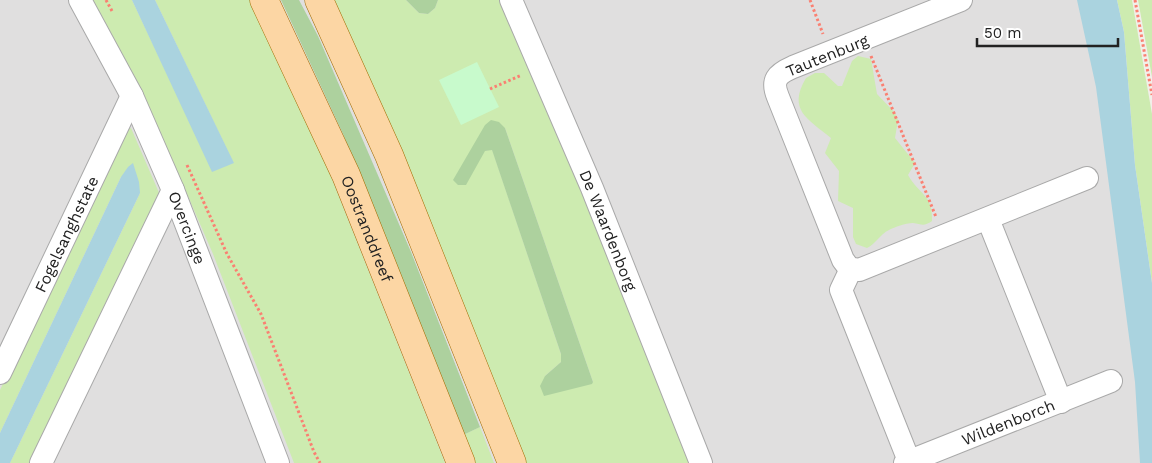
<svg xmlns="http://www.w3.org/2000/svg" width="1152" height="463" font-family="'Work Sans',sans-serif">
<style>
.residential{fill:#e0dfdf}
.grass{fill:#cdebb0;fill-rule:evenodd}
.forest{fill:#add19e}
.park{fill:#c8facc}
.water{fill:#aad3df}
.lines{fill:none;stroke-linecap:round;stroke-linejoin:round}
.minor-casing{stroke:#a9a9a9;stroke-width:24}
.major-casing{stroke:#a06b00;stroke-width:29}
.path{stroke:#fa8072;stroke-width:3;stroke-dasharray:2.5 2.5;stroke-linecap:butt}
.minor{stroke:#fff;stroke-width:22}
.major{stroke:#fcd6a4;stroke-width:28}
.labels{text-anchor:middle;stroke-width:4;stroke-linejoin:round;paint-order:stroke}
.street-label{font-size:16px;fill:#222;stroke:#fff}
</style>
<rect width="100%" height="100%" fill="#f2efe9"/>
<polygon class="residential" points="0,0 1095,0 1150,463 0,463"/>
<g class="grass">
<polygon points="87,0 132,0 213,171 233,162 155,0 253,0 312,129 445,463 294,463 213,254 154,118"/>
<path d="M331,0H406L419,13L428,14L435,8L438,0H502L565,145L690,463H525ZM505,128L593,382L545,376L561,362V354L492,149L485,151Z"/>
<polygon points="1117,0 1132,0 1152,114 1152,283 1135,165 1124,32"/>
<polygon points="1138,0 1152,0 1152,77"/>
<path d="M858,56L871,59L877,94L895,113L898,120L895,138L915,163L908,175C919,195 933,194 932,221C924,227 921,224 913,223C905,223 895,227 889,230C880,234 876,244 867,248L856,244L853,237V208L838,201L839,171L825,153L831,138C808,119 787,110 806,78L815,73H824L838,86H842L852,61Z"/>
<polygon points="131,128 160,195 36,463 10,463 140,193 121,177 0,433 0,390 110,157 127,129"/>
<polygon points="480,427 494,463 474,463 463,435"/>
</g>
<g class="forest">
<polygon points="281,0 299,0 318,36 411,252 480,427 463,435 343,134"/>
<polygon points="406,0 438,0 435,8 428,14 419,13"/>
<polygon points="491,120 499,122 505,128 593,382 592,384 544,396 540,386 545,376 561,362 561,354 492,150 485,151 466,185 458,185 453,180 485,125"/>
</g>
<polygon class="park" points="477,62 499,107 461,125 439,80"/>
<g class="water">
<polygon points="132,0 155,0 234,163 212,172"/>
<polygon points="1077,0 1117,0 1124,32 1135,165 1152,283 1152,463 1140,463 1135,382 1096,87"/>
<polygon points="133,163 139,182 140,193 10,463 0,463 0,433 121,177 128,167"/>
</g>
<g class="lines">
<g class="minor-casing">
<g id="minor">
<path id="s1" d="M80,0L132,96L173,190L278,463"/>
<path id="s2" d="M511,0L592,188L701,463"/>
<path d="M961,0L793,67C777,74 771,80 778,97L843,260L849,268L859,270L1087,178"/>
<polyline points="988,219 1061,402"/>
<polyline points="851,269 841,290 909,461"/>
<path id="s3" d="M0,373L132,96"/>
<polyline points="41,463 173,190"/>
<path id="s4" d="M905,463L1111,381"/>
</g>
</g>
<g class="major-casing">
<g id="major">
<path id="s5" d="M264,0L346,175L461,463"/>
<polyline points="319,0 389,155 512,463"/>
</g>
</g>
<g class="path">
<polyline points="106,0 112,11"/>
<polyline points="810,0 823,34"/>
<polyline points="1135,0 1152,95"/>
<polyline points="871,56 936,217"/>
<polyline points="490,89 522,75"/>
<polyline points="187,165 227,254 261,314 314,452 320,463"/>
</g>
<use href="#minor" class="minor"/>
<use href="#major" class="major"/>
</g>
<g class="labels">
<g class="street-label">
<text transform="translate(827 55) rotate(-22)" y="6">Tautenburg</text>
<text dy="6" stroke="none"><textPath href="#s1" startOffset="252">Overcinge</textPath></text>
<text dy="6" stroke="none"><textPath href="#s5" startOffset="251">Oostranddreef</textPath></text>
<text dy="6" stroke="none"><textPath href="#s2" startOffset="250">De Waardenborg</textPath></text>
<text dy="6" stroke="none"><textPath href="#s3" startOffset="154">Fogelsanghstate</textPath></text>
<text dy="6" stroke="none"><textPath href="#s4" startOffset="111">Wildenborch</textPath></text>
</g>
</g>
<path d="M977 38v8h141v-8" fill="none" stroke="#222222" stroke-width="2.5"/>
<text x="984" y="38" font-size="15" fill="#222222" stroke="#ffffff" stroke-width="4" paint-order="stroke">50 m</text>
</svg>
